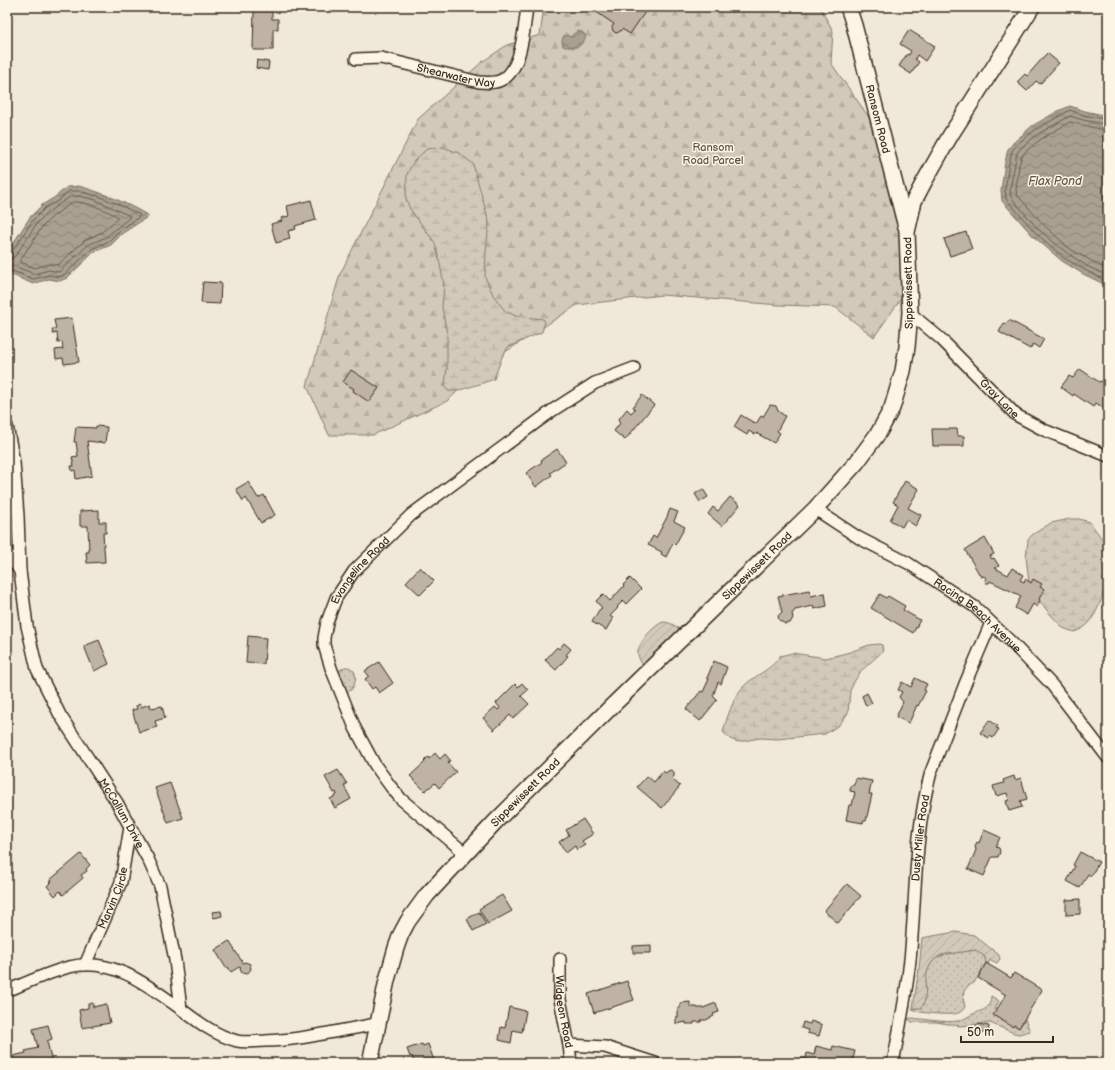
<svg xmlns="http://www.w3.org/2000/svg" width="1115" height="1070" font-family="'Balsamiq Sans',sans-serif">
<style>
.grass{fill:url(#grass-dots);stroke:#867a6c}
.forest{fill:url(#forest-firs);stroke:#867a6c}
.wetland{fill:url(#wetland-marsh);stroke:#867a6c}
.garden{fill:url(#garden-furrows);stroke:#867a6c}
.water{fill:url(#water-waves);stroke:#7e7163}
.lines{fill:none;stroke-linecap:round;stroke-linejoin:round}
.shore{stroke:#67594c;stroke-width:1}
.building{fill:#beb3a4;stroke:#3b2a1e}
.street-casing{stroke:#3b2a1e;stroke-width:14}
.secondary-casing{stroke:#3b2a1e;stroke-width:18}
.street{stroke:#fcf5e5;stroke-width:11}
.secondary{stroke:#fcf5e5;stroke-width:15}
.labels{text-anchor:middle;stroke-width:3;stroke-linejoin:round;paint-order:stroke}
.street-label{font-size:11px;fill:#3b2a1e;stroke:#fcf5e5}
.park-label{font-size:11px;fill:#615245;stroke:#fcf5e5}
.water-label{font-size:12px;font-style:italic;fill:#625346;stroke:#fcf5e5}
</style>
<defs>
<pattern id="grass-dots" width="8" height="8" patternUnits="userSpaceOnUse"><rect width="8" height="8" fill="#d2c9ba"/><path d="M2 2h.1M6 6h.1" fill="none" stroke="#b5ad9f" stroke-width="1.8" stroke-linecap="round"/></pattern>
<pattern id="forest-firs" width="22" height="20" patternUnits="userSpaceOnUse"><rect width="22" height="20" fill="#d2c9ba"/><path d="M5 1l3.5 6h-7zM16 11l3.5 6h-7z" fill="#b5ad9f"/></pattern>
<pattern id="wetland-marsh" width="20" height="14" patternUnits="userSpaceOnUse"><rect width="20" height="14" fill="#d2c9ba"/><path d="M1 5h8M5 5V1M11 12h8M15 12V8" fill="none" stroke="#b5ad9f"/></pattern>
<pattern id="garden-furrows" width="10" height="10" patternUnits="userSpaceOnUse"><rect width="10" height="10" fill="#d2c9ba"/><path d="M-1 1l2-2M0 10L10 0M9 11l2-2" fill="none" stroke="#b5ad9f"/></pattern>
<pattern id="water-waves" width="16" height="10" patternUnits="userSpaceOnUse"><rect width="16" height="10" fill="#aaa091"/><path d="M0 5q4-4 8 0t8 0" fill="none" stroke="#8c8376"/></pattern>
</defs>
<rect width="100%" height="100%" fill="#f0e9d9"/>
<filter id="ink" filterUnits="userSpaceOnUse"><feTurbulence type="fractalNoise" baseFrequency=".025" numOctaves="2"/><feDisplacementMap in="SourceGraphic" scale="8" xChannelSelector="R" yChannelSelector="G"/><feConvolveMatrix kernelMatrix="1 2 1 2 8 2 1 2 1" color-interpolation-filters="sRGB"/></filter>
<g filter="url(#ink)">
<g class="grass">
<polygon points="7,466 14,540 7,544"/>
<path d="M345,667C356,666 358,679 353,687C352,690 348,692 346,693L337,672Z"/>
<path d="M976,950L985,957L986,963L974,983L968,986L964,991L963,998L965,1007C963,1010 961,1012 958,1013C951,1016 920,1013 912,1010L913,1008L915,1009L924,1003C925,988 923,962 941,956C952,952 965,952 976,950Z"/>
<path d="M991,996L999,1001L995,1008L997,1009L994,1015L1013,1027L1014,1025L1019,1028L1025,1019L1030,1031L1019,1034L1014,1033L990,1023L960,1026L936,1022H912L908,1019L911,1018C925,1019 945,1023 958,1021C964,1020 968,1016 973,1014C984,1009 990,1010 991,996Z"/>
</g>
<polygon class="forest" points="544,7 820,7 833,31 831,63 887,143 912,283 874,337 835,307 779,305 662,295 577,305 487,364 447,401 373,435 329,435 307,386 340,274 418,119 482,62 507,45 540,35"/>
<g class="wetland">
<path d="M443,147L459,153L473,164L489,222L486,252L485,277L493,295L505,311L516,316L543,319L545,322L542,332L508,347L502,357L494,379C486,382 455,393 448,391L445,386L447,367V334L442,307L444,286L440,264L435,243L410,209L406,199L407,174L414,161L427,149Z"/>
<path d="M1070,519H1079L1090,522C1094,529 1107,543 1108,551C1112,571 1102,605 1090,622C1086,627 1080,630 1074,632L1063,628L1050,614L1033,593L1029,582L1026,557L1028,540L1032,535L1051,523Z"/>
<path d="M879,644L882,645L883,651L861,671L854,682L850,691L848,713L839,725L825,734L778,739L760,738L738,742L730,739L723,732C726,720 734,696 743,687C754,675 772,670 780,656L792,653L826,658L850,652L869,645Z"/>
</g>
<g class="garden">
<path d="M663,622C669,622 675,625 679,629V631L643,666C641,662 637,656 638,651C640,641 653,626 663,622Z"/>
<path d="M955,932L974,935L999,955L1000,959L997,963L990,960L988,964L986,963L985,957L976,950L941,955C916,969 932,996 921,1008H913L919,969L922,938Z"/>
</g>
<g class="water">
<path d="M577,31C591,32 585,44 576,47C572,49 574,47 570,47C567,47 565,47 563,46L562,42L563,37L567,35L570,37Z"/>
<polygon points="1070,106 1085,111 1108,116 1108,286 1083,274 1062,261 1033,236 1002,201 1001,190 1005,162 1008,149 1014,142 1032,126 1058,111"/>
<path d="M79,186C104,193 127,203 149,216L123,233L111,245L94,252L67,278L60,281L49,279L33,284L7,273V253L30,217L42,205L55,197L67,187Z"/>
</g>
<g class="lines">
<g class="shore">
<polyline points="1108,120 1084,115 1070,110 1035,130 1017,144 1012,151 1009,163 1005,190 1006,199 1036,233 1064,258 1085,270 1108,282"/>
<polyline points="1108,125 1083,120 1070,116 1038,134 1021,148 1017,153 1010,189 1011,197 1039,230 1067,253 1087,266 1108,276"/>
<polyline points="1108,131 1070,122 1041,139 1025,152 1022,156 1019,165 1016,190 1017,195 1044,225 1070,249 1108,270"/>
<path d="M73,202C87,201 104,210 117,216L118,218L102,232L85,240L58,265L48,264L35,268L21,262V259L42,227L52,217Z"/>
<polyline points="7,254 12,252 33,220 45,208 58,201 69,191 79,191 98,196 118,204 140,215 139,217 120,230 109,241 92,249 65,274 59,277 49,275 33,279 7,269"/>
<polyline points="7,259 12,259 16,255 37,223 48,212 71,196 79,196 96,200 130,216 129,218 106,237 88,245 59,272 49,270 34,274 12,265 7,264"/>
</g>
</g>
<g class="building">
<polygon points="589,7 638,7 645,12 630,34 622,29 619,32 616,33 613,31 612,27 614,24"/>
<polygon points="254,11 272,11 272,19 278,19 278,29 273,29 273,50 253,50"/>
<polygon points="909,30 935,46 925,61 917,55 915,59 919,62 911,74 899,66 907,54 909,55 911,51 900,44"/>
<polygon points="1047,53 1059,63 1040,84 1036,81 1027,91 1017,82 1025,74 1027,76"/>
<polygon points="257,60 269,62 268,70 256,68"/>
<polygon points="311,200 316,220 295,226 296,229 288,231 290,239 276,243 271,224 282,221 281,218 289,216 287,206"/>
<polygon points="966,232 972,249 950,256 944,239"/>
<polygon points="203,282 221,283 220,304 201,303"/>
<polygon points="72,318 79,362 64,364 63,358 56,359 55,350 63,349 62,342 58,343 57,333 53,334 52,329 56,329 54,320"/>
<polygon points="1009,320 1044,339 1039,348 1033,344 1030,349 999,332 1004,323 1006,324"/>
<polygon points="1080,369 1099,382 1102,381 1106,383 1106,387 1108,388 1108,405 1105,409 1096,403 1093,407 1074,394 1073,396 1061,387 1069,376 1073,378"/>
<polygon points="351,370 379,388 369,402 353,391 354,389 343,382"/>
<polygon points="642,395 654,405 625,440 614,431 620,423 618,420 627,409 631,413 635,409 633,407"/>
<polygon points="770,405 776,406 778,411 785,416 777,431 780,433 774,443 756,433 755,435 749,431 747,435 734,427 741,415 756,424 761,416 763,417"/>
<polygon points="96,426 107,427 105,443 87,441 92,476 76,479 75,470 72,471 71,466 74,466 72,457 78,456 76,442 74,442 76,427 96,428"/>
<polygon points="932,429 957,429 958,436 964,436 964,446 933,446"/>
<polygon points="557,449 566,462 550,473 552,475 536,487 526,473 542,462 541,460"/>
<polygon points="905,481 919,489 908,508 921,515 916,526 906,520 902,527 890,520 898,505 893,502"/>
<polygon points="248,482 258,498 264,495 275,515 261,523 246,498 243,501 236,489"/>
<polygon points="703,489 708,497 700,502 695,494"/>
<polygon points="730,497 740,505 722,526 708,514 713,507 718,511"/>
<polygon points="670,509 678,512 674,521 685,527 675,545 673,543 666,557 661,554 662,552 648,545 653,536 656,538 667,517"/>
<polygon points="99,510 99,522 106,522 106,533 103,533 105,562 87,563 86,552 89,552 88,526 80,526 80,511"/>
<polygon points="985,538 994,554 990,556 992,559 994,558 999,566 995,568 1008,575 1012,568 1023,575 1020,580 1024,582 1025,579 1031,583 1033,579 1042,584 1040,587 1044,589 1039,599 1040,600 1037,607 1033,604 1027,615 1015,608 1021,596 990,581 989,583 986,583 985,580 986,578 984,576 981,577 965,550"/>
<polygon points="420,567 434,581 420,595 406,582"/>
<polygon points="630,578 641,589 626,604 623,601 617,607 618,608 610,616 613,618 606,630 592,622 599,610 602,608 596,601 603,594 610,601 624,586 623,585"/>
<polygon points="809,590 811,596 825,593 827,606 814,609 813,606 795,610 792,614 793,618 790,623 785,624 779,620 778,616 782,612 778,596"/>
<polygon points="880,594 886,598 888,596 905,606 903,610 920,620 913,633 871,608"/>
<polygon points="248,636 266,638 264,664 246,663"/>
<polygon points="99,640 109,664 94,671 84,646"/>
<polygon points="564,643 571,649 566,655 568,656 556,670 545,660 557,647 559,649"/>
<polygon points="714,661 727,667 721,684 718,682 713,696 717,700 700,721 686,709 701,691 703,692 709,679 707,678"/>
<polygon points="379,662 393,683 379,693 375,687 372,689 365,679 369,676 365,671"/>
<polygon points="915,678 927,684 924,690 926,691 918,706 917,705 909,723 896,717 903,702 899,697 902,692 898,690 902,682 911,687"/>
<polygon points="522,683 528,690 521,696 529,704 513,719 510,715 494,730 483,718 495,707 498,710 500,708 496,703 515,684 518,687"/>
<polygon points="867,693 872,703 866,706 862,696"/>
<polygon points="140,704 141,707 150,704 151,708 162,706 165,718 155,721 157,727 139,732 132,710 137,709 136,706"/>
<polygon points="989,720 998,726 996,728 999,729 993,738 990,736 989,738 980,733"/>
<polygon points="435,753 440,759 445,754 450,760 448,763 456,772 439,788 435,783 425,791 410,776 425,762 424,761 428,757 429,759"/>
<polygon points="338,770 347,784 344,786 351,799 335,808 330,799 337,795 336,792 334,793 325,777"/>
<polygon points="670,770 673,771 674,773 674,776 672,779 680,786 662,808 637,787 647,776 654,782 663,771 665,773"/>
<polygon points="1014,776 1015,780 1021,778 1027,799 1020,801 1022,807 1009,811 1006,801 1009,800 1007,793 996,796 993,786 1004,783 1003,780"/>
<polygon points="856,778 872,781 869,794 872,794 866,821 863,821 863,823 846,820 849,805 852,805 855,792 850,791 851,785 854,785"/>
<polygon points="170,783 183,818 168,823 155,788"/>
<polygon points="583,819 593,834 582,841 585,845 577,850 575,846 566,853 559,842 569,835 566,830"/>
<polygon points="984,830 1000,837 996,847 999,848 1000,852 998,857 992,857 984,876 968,869 976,850 975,846 977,842 979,843"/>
<polygon points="1080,852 1099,862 1091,876 1088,874 1080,888 1067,881 1075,866 1073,865"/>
<polygon points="81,854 90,865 86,869 87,871 81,875 83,878 63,895 60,891 55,896 47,886 52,881 50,880"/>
<polygon points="847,884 861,896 838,923 824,911"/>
<polygon points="502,895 512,911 488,924 479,909"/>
<polygon points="1080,899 1080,914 1066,915 1066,900"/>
<polygon points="221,911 222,916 214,918 212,912"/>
<polygon points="479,912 486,924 473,931 467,919"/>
<polygon points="229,941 243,963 245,962 250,964 251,969 247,974 242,973 240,969 241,968 239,967 231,972 228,967 226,968 215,950"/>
<polygon points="651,945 651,953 633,953 633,946"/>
<polygon points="986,963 1011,978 1014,973 1042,990 1019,1028 1014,1025 1013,1027 993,1015 1006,995 978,978"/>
<polygon points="627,981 634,1000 594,1013 588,994"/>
<polygon points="690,1002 690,1007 697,1007 697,1008 703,1008 716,1003 719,1012 713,1014 714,1016 706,1020 701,1020 701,1022 694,1022 694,1024 686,1024 686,1022 676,1024 676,1017 678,1017 678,1008 680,1008 680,1003"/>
<polygon points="93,1003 93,1007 106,1004 110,1023 82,1028 79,1010 88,1008 88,1004"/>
<polygon points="509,1007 526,1011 522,1032 513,1030 511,1043 499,1040 501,1027 505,1028"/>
<polygon points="811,1021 822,1025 819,1036 807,1033 808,1030 801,1028 803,1022 810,1024"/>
<polygon points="977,1024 989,1026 988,1033 975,1031"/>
<polygon points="48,1025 52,1039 47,1041 52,1063 14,1063 13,1056 26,1053 25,1051 38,1048 33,1029"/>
<polygon points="422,1044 423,1046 428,1044 435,1063 414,1063 412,1056 410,1057 407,1049"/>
<polygon points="816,1046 832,1050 833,1046 855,1051 852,1063 821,1063 816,1062 815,1063 805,1063 801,1061 802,1058 806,1059 807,1053 814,1055"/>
</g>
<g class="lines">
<g class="street-casing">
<g id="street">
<path id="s1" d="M356,59L381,58L479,82C484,82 490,83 495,82C522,78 524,28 527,7"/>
<path id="s2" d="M910,313L941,339L1016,415L1044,430L1108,456"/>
<path id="s3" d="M7,426L14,462L18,516L20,571L27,626L37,669L60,715L116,801L148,859L160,886L175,960L181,1009C198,1022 215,1035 237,1041C245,1043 256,1041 265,1041C303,1040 340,1030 377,1024"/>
<path id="s4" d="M815,509L859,538L908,563L975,607L1013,644L1052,685L1108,758"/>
<polyline points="7,553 20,571"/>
<path id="s5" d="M465,853L401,799L391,787L375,765L355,728L331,668L324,645V638L327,622L336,598L354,571L411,515L553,410L595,383L634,368"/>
<path id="s6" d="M560,959V999L569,1045L571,1063"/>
<path id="s7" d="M85,965L121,882L130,827"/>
<path d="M7,989L14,988C32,980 51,972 69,967C112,956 149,986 181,1009"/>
<polyline points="569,1045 605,1047 655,1063"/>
<path id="s8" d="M893,1063C900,1025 908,988 911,949C916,890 915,829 931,772L965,684L991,623"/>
</g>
</g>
<g class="secondary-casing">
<g id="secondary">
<path id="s9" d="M848,7L854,25L906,227"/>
<path id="s10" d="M370,1063L387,980L396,948L401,934L408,921L427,895L496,821L612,706L815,509L857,462L879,432L892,408L903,371L907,347L910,313L907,232L914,201L924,182L950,136L1032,7"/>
</g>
</g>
<use href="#street" class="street"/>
<use href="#secondary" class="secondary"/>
</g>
</g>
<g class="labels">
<g class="street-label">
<text dy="4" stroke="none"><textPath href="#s1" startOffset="102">Shearwater Way</textPath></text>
<text dy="4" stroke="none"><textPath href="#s9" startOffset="116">Ransom Road</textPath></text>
<text transform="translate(908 283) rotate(-91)" y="4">Sippewissett Road</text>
<text dy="4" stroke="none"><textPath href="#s2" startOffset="124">Gray Lane</textPath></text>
<text dy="4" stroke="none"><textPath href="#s10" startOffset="646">Sippewissett Road</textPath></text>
<text dy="4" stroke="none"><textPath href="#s5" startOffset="343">Evangeline Road</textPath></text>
<text dy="4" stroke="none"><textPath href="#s4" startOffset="195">Racing Beach Avenue</textPath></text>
<text dy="4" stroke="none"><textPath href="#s10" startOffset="322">Sippewissett Road</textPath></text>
<text dy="4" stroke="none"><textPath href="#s3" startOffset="413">McCallum Drive</textPath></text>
<text dy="4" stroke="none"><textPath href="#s8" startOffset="227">Dusty Miller Road</textPath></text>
<text dy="4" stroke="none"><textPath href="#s7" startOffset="73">Marvin Circle</textPath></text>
<text dy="4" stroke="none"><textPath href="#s6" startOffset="53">Widgeon Road</textPath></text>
</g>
<g class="park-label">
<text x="713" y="151">Ransom<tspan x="713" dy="13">Road Parcel</tspan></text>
</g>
<g class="water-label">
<text x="1055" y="185">Flax Pond</text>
</g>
</g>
<rect width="1115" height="1070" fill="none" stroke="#fcf5e5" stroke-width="24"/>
<rect x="12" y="12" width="1091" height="1046" fill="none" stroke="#3b2a1e" stroke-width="1.5" filter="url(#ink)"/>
<path d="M961 1036v6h92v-6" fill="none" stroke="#3b2a1e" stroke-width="2"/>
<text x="967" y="1036" font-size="12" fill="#3b2a1e" stroke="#fcf5e5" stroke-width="3" paint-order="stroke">50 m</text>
</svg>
